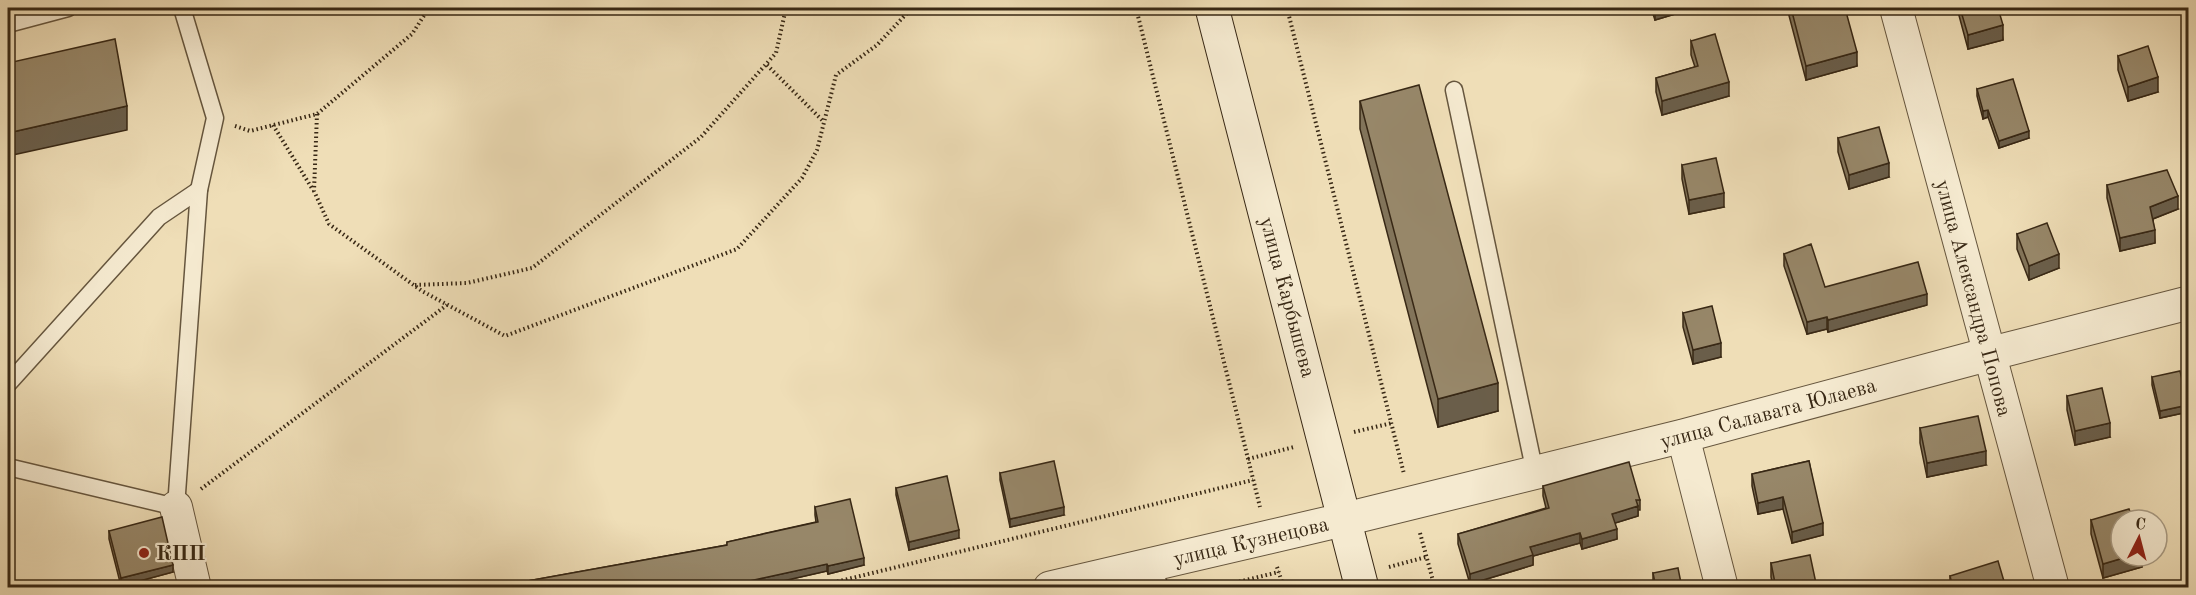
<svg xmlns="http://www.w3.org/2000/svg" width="2196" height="595" font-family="'Old Standard TT',serif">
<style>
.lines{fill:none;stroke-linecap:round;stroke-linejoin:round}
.service-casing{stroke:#66563e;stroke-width:19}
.minor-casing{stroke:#66563e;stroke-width:34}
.tertiary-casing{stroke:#66563e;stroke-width:35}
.secondary-casing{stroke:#382815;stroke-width:35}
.path{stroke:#382815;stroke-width:4;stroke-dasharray:1.5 3;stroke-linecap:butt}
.service{stroke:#f5ead0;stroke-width:16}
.minor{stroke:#f5ead0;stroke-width:32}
.tertiary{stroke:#f5ead0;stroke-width:33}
.secondary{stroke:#f5ead0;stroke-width:33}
.wall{fill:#82745a;stroke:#382815;stroke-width:1.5}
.shaded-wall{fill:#6a5e4a;stroke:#382815;stroke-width:1.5}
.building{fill:#978769;stroke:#382815;stroke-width:1.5}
.poi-dot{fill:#8f2418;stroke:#f5ead0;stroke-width:2}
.labels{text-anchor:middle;stroke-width:4.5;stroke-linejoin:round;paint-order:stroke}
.street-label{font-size:21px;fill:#382815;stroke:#f5ead0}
.poi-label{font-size:21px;font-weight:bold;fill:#382815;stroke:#f5ead0;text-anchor:start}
</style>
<rect width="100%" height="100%" fill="#efdeb7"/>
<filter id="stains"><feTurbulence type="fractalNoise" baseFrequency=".00333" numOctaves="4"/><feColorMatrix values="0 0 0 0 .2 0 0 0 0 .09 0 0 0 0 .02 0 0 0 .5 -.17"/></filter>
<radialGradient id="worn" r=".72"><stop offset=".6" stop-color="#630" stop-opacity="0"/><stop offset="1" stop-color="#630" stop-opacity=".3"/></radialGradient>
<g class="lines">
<g class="service-casing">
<g id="service">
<polyline points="8,24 68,8"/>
<polyline points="1454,90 1535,473"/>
<polyline points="8,384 159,217 199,190"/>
<polyline points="8,467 176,507 199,190 215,118 182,8"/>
<polyline points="1152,564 1160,588"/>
</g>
</g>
<g class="minor-casing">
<g id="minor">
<polyline points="1896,8 2053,588"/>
<polyline points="1683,436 1722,588"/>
<polyline points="176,507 195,588"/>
</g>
</g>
<g class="tertiary-casing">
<polyline id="tertiary" points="1050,588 1346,519 1683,436 1989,354 2188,303"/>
</g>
<g class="secondary-casing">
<polyline id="secondary" points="1212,8 1362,588"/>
</g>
<g class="path">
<polyline points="1136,8 1260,507"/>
<polyline points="1287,8 1404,474"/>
<polyline points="767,65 824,122"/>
<polyline points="317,114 314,191 329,224 422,291 505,336 737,249 802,178 817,150 836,75 877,45 909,11 909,8"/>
<polyline points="273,125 313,190"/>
<polyline points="235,126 250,131 317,114 412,34 429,8"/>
<polyline points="415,285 467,283 532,268 701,137 776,53 786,8"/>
<polyline points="1354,432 1392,423"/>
<polyline points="1248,459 1294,447"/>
<polyline points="201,489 447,305"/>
<polyline points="1420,533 1435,588"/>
<polyline points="1277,567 1284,588"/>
<polyline points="1389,567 1426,557"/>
<polyline points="811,588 1253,480"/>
<polyline points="1213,588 1279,572"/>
<polyline points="1313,588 1329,583"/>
</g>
<use href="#service" class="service"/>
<use href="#minor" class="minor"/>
<use href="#tertiary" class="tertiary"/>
<use href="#secondary" class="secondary"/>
</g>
<g class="wall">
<polygon points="1651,8 1692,8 1692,9 1655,20"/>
<polygon points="1787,8 1845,8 1857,66 1806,80"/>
<polygon points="1957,8 1998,8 2003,40 1968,49"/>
<polygon points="1691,41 1729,96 1662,115 1656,92 1656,78 1695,67 1691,55"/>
<polygon points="2118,56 2158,92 2128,101 2118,70"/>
<polygon points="1977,89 2029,138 1999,148 1988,117 1983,119 1977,96"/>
<polygon points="1360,101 1498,411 1438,427 1360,129"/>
<polygon points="1838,138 1889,177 1849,189 1838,152"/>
<polygon points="1682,165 1724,207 1689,214 1682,179"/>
<polygon points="2107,185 2178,209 2153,219 2155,243 2120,251 2107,198"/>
<polygon points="2017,234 2059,268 2029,280 2017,249"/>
<polygon points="1784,254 1825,287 1927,305 1828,332 1827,329 1807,334 1784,266"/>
<polygon points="1683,313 1721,357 1693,364 1683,327"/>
<polygon points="2152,377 2188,412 2160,418 2152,385"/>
<polygon points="2067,396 2110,437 2075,445 2067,410"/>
<polygon points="1920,428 1986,465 1927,477 1920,443"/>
<polygon points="1809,461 1823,535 1792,543 1783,509 1758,514 1752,486 1752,474"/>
<polygon points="1000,473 1064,515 1010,527 1000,480"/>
<polygon points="1543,486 1640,500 1640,510 1638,510 1638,516 1615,523 1617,539 1582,549 1580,543 1533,556 1533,565 1470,584 1458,544 1458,534 1546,508 1543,496"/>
<polygon points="896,488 959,538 909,550 896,495"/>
<polygon points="815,507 864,565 828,574 827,571 752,588 481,588 500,586 727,545 727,542 816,522 815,515"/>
<polygon points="2091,520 2142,556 2142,567 2103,578 2091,534"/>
<polygon points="109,531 173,572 121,586 109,539"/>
<polygon points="1771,563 1817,588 1773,588 1771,577"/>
<polygon points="1653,573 1682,588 1653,588"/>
<polygon points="1950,576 2006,588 1950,588"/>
</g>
<g class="shaded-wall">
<polygon points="1673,8 1692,8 1692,9 1655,20 1655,13"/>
<polygon points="2003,25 2003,40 1968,49 1968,35"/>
<polygon points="1857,52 1857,66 1806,80 1806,66"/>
<polygon points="2158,77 2158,92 2128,101 2128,87"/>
<polygon points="1729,82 1729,96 1662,115 1662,101"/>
<polygon points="127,106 127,130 8,156 8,133"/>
<polygon points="1988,110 1988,117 1983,119 1983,111"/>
<polygon points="2029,131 2029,138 1999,148 1999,141"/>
<polygon points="1889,163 1889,177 1849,189 1849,175"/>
<polygon points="1724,193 1724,207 1689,214 1689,200"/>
<polygon points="2178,196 2178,209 2150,220 2150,207"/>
<polygon points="2155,230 2155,243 2120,251 2120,238"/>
<polygon points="2059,254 2059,268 2029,280 2029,266"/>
<polygon points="1927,294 1927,305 1828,332 1828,320"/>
<polygon points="1827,317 1827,329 1807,334 1807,322"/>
<polygon points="1721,343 1721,357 1693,364 1693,350"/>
<polygon points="1498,383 1498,411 1438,427 1438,399"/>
<polygon points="2188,405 2188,412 2160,418 2160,411"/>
<polygon points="2110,423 2110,437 2075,445 2075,431"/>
<polygon points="1986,451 1986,465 1927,477 1927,463"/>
<polygon points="1783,497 1783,509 1758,514 1758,503"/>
<polygon points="1638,506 1638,516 1612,524 1612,514"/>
<polygon points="1064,507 1064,515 1010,527 1010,519"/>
<polygon points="1823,523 1823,535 1792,543 1792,532"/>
<polygon points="1617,529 1617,539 1582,549 1582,539"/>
<polygon points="959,530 959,538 909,550 909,542"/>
<polygon points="1580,533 1580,543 1533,556 1533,565 1470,584 1470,574 1530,547"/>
<polygon points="2130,556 2142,556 2142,567 2103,578 2103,564"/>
<polygon points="864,558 864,565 828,574 828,566"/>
<polygon points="827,564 827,571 752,588 718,588"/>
<polygon points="173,565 173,572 121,586 121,578"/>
</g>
<g class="building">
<polygon points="1653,8 1673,8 1655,13"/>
<polygon points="1791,8 1845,8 1857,52 1806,66"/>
<polygon points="1960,8 1998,8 2003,25 1968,35"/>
<polygon points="1715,34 1729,82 1662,101 1656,78 1698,66 1691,41"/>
<polygon points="115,39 127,106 8,133 8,63"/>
<polygon points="2148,46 2158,77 2128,87 2118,56"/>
<polygon points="2013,79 2029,131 1999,141 1988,110 1983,111 1977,89"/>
<polygon points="1419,85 1498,383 1438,399 1360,101"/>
<polygon points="1879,127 1889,163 1849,175 1838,138"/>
<polygon points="1716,158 1724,193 1689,200 1682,165"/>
<polygon points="2167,170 2178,196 2150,207 2155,230 2120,238 2107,185"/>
<polygon points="2047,223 2059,254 2029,266 2017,234"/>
<polygon points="1811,244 1825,287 1918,262 1927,294 1828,320 1827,317 1807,322 1784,254"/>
<polygon points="1712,306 1721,343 1693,350 1683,313"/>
<polygon points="2180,371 2188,405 2160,411 2152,377"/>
<polygon points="2102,388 2110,423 2075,431 2067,396"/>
<polygon points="1978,416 1986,451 1927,463 1920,428"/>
<polygon points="1054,461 1064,507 1010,519 1000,473"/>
<polygon points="1809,461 1823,523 1792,532 1783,497 1758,503 1752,474"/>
<polygon points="1629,462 1640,500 1636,500 1638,506 1612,514 1617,529 1582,539 1580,533 1530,547 1533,555 1470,574 1458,534 1549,508 1543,486"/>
<polygon points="947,476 959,530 909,542 896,488"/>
<polygon points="850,499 864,558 828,566 827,564 718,588 481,588 500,584 500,586 727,545 727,542 818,522 815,507"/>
<polygon points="2129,509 2133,520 2121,520 2121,556 2130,556 2103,564 2091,520"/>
<polygon points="162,517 173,565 121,578 109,531"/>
<polygon points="1810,555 1817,588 1776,588 1771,563"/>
<polygon points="1998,561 2006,588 1953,588 1950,576"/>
<polygon points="1678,568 1682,588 1656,588 1653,573"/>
</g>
<circle class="poi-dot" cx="144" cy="553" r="6"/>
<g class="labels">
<g class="street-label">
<text transform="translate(1288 297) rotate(75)" y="7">улица Карбышева</text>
<text transform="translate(1974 298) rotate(75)" y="7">улица Александра Попова</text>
<text transform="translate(1768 413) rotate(-15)" y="7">улица Салавата Юлаева</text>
<text transform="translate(1251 541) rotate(-13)" y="7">улица Кузнецова</text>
</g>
<g class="poi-label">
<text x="156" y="560">КПП</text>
</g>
</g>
<rect width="2196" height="595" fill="none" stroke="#efdeb7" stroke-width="30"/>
<rect x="9" y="9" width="2178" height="577" fill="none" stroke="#382815" stroke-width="3"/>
<rect x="15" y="15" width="2166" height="565" fill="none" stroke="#382815" stroke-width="1.5"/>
<g transform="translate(2139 538) rotate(6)"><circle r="28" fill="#f5ead0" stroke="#a99c85" stroke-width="1.5"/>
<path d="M0-4.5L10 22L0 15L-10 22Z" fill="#8f2418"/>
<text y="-9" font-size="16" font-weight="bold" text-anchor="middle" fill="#382815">С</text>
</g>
<rect width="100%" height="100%" filter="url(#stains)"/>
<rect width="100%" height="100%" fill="url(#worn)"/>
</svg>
